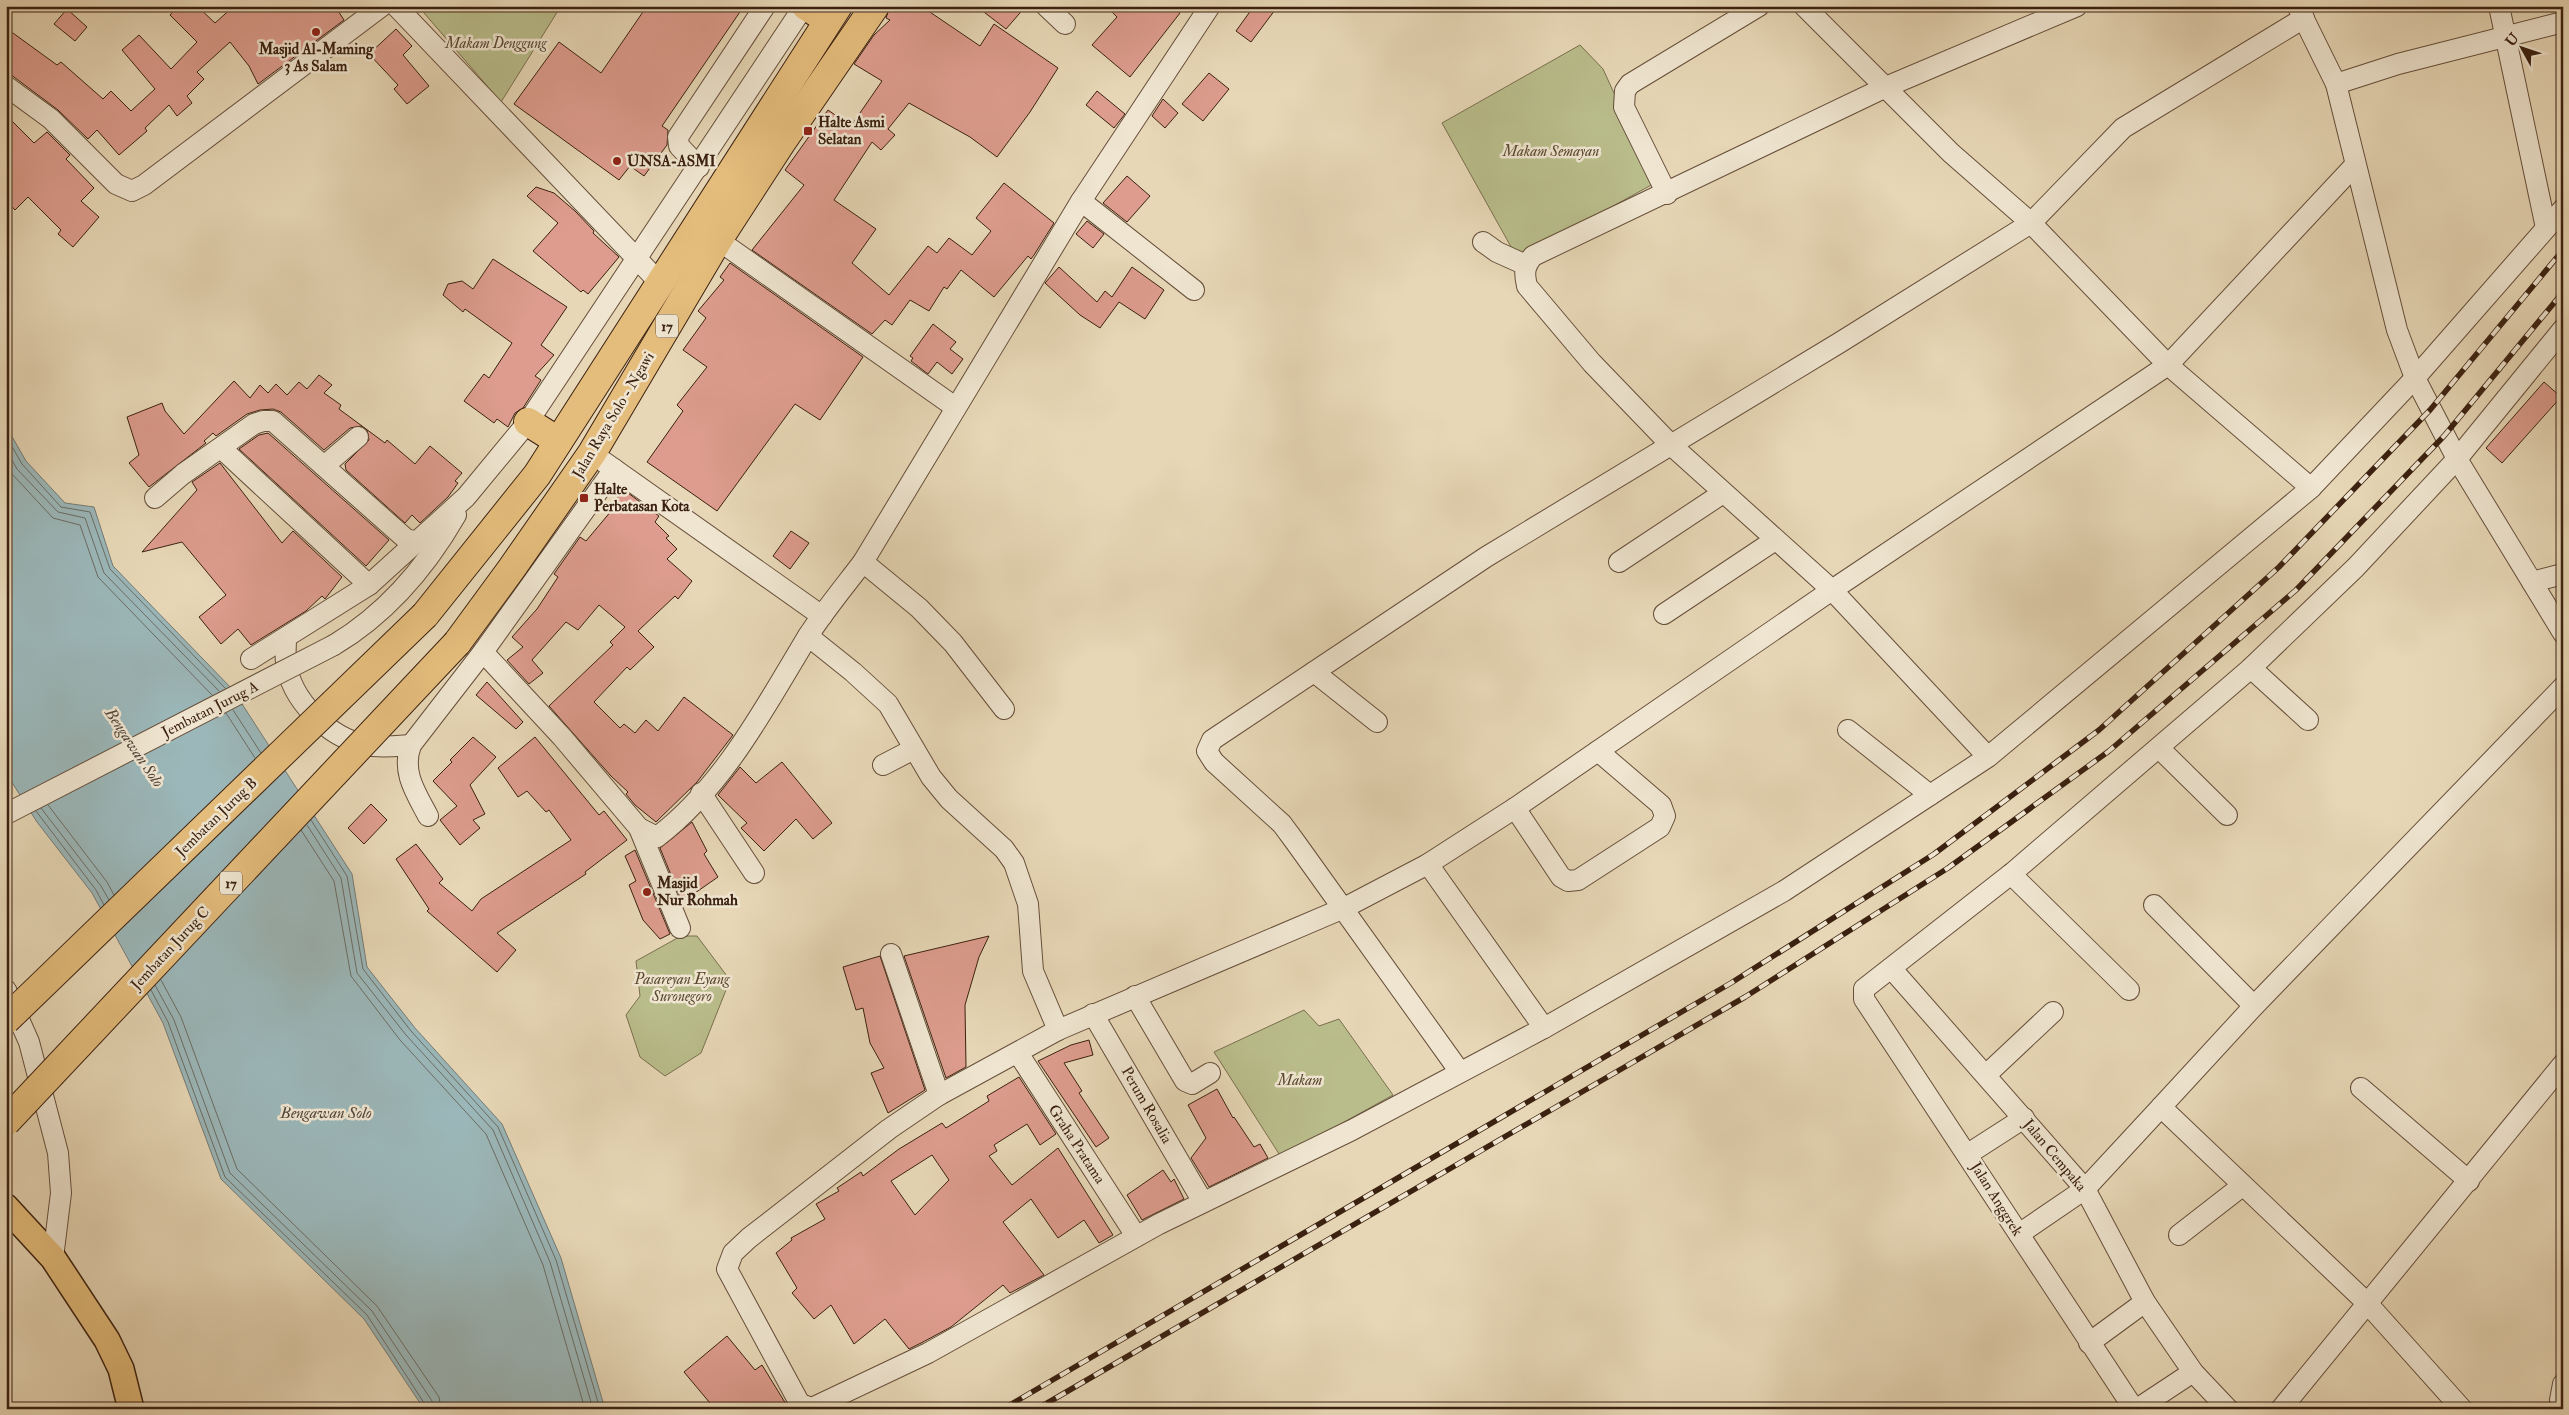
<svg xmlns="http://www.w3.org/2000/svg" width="2569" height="1415" font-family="'IM FELL Double Pica',serif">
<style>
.green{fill:#b9bd8b;stroke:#7a6f4e}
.water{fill:#9bb7b9;stroke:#757b75}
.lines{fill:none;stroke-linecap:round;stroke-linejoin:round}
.shore{stroke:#6b6c64;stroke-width:1}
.building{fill:#dd9c8d;stroke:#3b2110;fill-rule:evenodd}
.minor-casing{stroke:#664e3a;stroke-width:22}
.major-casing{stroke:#3b2110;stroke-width:28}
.highway-casing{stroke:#3b2110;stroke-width:30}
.minor{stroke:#efe5d0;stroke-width:20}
.major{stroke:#e4bc7b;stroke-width:25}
.highway{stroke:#e4bc7b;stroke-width:28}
.rail-casing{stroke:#3b2110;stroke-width:5.5}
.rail{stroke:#efe5d0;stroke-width:4;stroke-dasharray:11;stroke-linecap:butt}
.minor-bridge-casing{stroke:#664e3a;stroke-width:22;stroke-linecap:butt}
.highway-bridge-casing{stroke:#3b2110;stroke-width:30;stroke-linecap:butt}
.minor-bridge{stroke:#efe5d0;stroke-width:20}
.highway-bridge{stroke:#e4bc7b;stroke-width:28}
.poi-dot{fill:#8f2418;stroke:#efe5d0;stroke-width:2}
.labels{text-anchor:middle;stroke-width:5;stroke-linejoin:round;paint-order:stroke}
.shield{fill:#efe5d0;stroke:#715c4a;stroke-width:1}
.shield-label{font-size:14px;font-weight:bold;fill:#3b2110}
.park-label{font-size:15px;font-style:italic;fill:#5a482f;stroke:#efe5d0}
.poi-label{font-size:15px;font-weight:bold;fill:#3b2110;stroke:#efe5d0;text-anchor:start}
.street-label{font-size:15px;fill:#3b2110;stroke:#efe5d0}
.water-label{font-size:16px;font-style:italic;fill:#53463a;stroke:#efe5d0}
</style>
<rect width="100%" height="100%" fill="#e7d7b6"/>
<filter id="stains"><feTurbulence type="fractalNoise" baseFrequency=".004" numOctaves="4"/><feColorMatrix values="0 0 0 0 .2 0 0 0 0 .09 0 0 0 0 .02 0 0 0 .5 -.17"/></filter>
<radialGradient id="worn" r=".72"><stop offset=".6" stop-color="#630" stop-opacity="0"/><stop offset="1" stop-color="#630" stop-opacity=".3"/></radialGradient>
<g class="green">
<polygon points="418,6 561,6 501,102"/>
<polygon points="1580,45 1603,69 1655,183 1537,248 1522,256 1515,254 1442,123"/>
<polygon points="681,936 697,936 730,980 701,1053 665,1076 640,1057 626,1015 640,996 636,961"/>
<polygon points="1304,1010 1319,1026 1339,1019 1393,1095 1281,1157 1214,1052"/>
</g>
<polygon class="water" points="6,426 26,461 65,503 94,507 113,566 233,690 352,874 367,967 415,1028 502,1124 561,1258 605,1409 424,1409 364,1319 221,1179 163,1023 92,893 37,822 6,773"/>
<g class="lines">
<g class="shore">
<polyline points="6,436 22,464 61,507 90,512 110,569 225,688"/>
<polyline points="6,449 17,469 58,512 85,518 104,573 219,691"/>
<polyline points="6,465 12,474 53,518 80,525 98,577 212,695"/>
<polyline points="233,710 261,753"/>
<polyline points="226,713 255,758"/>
<polyline points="48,805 107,882 114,895"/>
<polyline points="41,808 101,886 109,900"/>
<polyline points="36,811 96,890 104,905"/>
<polyline points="311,820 347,876 363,969 411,1031 498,1127 556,1260 600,1409"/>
<polyline points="307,825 341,878 357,973 406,1035 493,1130 550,1262 593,1409"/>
<polyline points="301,830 334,881 351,976 400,1040 486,1134 543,1265 585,1409"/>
<polyline points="161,980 181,1017 237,1169 377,1306 439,1397 441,1409"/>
<polyline points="155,985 174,1020 230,1173 372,1311 432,1401 434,1409"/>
<polyline points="151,990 168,1022 225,1177 367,1315 428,1409"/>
</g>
</g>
<g class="building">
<polygon points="178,6 197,6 215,23 234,6 335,6 344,20 258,84 249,66 230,42 197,72 204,79 187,96 192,103 177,116 169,105 145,128 147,131 119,155 97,130 88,139 58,110 6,71 6,28 57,65 61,62 103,99 111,91 131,111 155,89 122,50 139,35 171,69 197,42 170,15"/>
<polygon points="647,6 744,6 662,126 668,130 667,145 644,176 630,166 619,180 514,104 559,42 601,73"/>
<polygon points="890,6 921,6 980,46 994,24 1058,68 1030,112 997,157 970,137 909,103 888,129 895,135 881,150 872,142 834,200 876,229 852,263 889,295 928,246 937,253 949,238 972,255 991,231 976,218 1004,183 1054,223 1034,255 1031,259 1028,256 994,297 961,270 947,289 944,287 929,311 910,300 892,325 885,320 872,334 752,250 804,185 785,170 828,110 851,126 882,81 854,64 874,35 890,20 886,18"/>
<polygon points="976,6 1026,6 1006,29"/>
<polygon points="1106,6 1172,6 1180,13 1130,77 1092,45 1117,17"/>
<polygon points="1254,6 1278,6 1251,42 1236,31"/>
<polygon points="67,9 87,27 75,41 54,24"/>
<polygon points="396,29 412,46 403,55 429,86 407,104 394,89 398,85 369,54"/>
<polygon points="1209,73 1229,89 1203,121 1182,104"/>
<polygon points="1097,91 1125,114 1114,128 1086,105"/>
<polygon points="1163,99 1178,113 1165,128 1152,116"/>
<polygon points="6,115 34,143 47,132 70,155 66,159 94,188 81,201 99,217 73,247 58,234 61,230 28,197 15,210 6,200"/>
<polygon points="1127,176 1150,196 1127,222 1103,203"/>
<polygon points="536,187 554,193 575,211 594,231 593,233 619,257 588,294 583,290 581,292 533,251 558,223 527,196"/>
<polygon points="1087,221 1104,234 1093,248 1076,234"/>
<polygon points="493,259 567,307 541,345 554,355 535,376 541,380 523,408 515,413 508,427 497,419 494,423 464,401 484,374 489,378 512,343 465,309 463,312 443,295 448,284 462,281 473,289"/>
<polygon points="730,263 863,357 820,420 795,404 717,511 647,462 683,411 677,405 707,367 683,350 706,318 698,311 724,280 720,277"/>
<polygon points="1059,267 1097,302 1105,291 1112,297 1132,267 1164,290 1145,319 1119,302 1100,328 1080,315 1045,283"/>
<polygon points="933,324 956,342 950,349 963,359 952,374 937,362 928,374 911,361 913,358 910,356"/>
<polygon points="319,375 332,385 324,393 341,405 339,409 385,443 387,440 415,464 430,446 462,473 455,481 458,483 448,497 420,523 412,515 405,523 346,470 345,464 369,440 367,430 361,426 350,428 324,450 281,412 273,409 260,410 247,414 216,436 213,433 204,441 206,443 149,487 129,463 139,455 127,417 162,403 165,411 184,434 234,381 250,398 260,385 268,393 276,384 287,395 299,382 307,389"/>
<polygon points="2544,382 2561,397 2502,463 2486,448"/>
<polygon points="268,433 389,540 366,566 239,449 259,435"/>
<polygon points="220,463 282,543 293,531 342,577 325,599 322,596 306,611 251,645 238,629 221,644 199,617 226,595 182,542 142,552 197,490 192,482"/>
<polygon points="624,490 659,516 655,522 669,536 666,538 677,549 667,559 692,581 678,599 675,596 638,631 654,647 630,670 627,667 594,702 620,728 624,724 635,733 646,720 658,731 684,697 733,735 697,782 656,822 635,805 626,794 628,792 611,776 549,706 613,645 610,642 625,627 599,605 578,630 566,622 532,660 543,673 529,684 507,660 523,647 512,637 537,609 558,577 554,574 580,537 586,541 612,510 609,507"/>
<polygon points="791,531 809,543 790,569 773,556"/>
<polygon points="487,682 523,722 516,729 476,695"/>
<polygon points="473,737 496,757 470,785 485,814 473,820 480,828 460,845 440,820 457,806 433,781 452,762 450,760"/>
<polygon points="535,737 599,815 604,811 627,840 585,872 586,874 497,933 516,950 497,972 427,911 429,909 396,859 416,844 443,879 439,883 472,911 481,899 571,840 549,810 546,812 527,791 518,797 498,768"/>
<polygon points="782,762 832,823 813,839 796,819 764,851 741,828 747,823 718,795 740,767 756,783"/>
<polygon points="371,804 387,820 364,844 348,828"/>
<polygon points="692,822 707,851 704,854 718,877 682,902 660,848"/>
<polygon points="635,850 670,934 660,939 643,920 629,885 636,881 625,856"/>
<polygon points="989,936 979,957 965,1005 966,1067 946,1078 904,956"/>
<polygon points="880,956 925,1090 888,1113 871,1073 884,1068 870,1043 863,1008 856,1010 843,967"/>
<polygon points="1089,1040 1093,1055 1064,1063 1082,1091 1079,1093 1109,1138 1096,1147 1038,1061 1071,1045"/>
<path d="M1019,1077L1056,1134L1040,1145L1027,1124L994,1145L997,1151L989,1156L1012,1185L1058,1148L1113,1235L1099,1243L1084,1220L1058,1238L1031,1199L1003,1222L1044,1275L1010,1293L1003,1285L951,1327L923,1342L909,1349L885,1319L854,1344L831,1305L814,1319L792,1293L797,1288L776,1253L792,1240L791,1238L825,1219L816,1204L839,1191L837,1188L861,1172L863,1176L899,1149L942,1123L946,1128L989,1101L987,1096ZM932,1155L949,1180L915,1215L891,1181Z"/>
<polygon points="1217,1089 1233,1118 1234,1117 1254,1147 1260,1144 1268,1158 1209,1187 1191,1158 1206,1138 1188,1105"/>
<polygon points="1163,1170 1171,1182 1174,1179 1184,1199 1142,1220 1127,1195"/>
<polygon points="727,1336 755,1370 762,1365 789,1409 715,1409 684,1372"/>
</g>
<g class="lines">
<g class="minor-casing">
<g id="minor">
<polyline points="396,6 660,283"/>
<polyline points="1046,6 1065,24"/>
<polyline points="1804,6 1951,153 2031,223 2168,365 2355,165"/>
<path d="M2077,6L1886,87L1533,256C1524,267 1524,273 1527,286L1592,363L1670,444L1832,590L2168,365L2311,488L2415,378L2563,209"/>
<polyline points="2499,6 2546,228"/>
<polyline points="2298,7 2336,84 2397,330 2415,378 2457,459 2563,633"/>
<polyline points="2336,84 2398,64 2563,22"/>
<polyline points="6,86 51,119 116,184 132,191 144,185 382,6"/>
<polyline points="699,167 679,146 678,137 765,6"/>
<polyline points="1667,194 1624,107 1625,91 1630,84 1759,6"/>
<polyline points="1081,201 1194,290"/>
<polyline points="718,240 955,407"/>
<polyline points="1483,242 1497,252 1526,265"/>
<polyline points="221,448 369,585"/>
<polyline points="604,462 822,616"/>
<polyline points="324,466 358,437"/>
<polyline points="155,498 183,474 254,424 263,421 273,421 406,539 417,542"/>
<polyline points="863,562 919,608 953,643 1004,709"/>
<polyline points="1619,562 1723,493"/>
<polyline points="2532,582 2563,574"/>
<polyline points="1664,614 1775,540"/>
<polyline points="808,636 853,672 888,704 931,777 949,799 1004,849 1014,863 1028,904 1033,971 1058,1030"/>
<path d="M286,639C286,646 285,654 286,662C291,700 328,737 365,745C380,748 396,746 411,745"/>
<path d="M334,645C386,614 426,567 456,515"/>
<polyline points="483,652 562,737 639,828 680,928"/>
<polyline points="251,659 369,585 466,497 528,422 804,6"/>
<polyline points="2251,668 2308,720"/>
<polyline points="1314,672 1377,722"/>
<polyline points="1848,730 1930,795"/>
<polyline points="2159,748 2227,815"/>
<polyline points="1988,757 1784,891 1544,1028 1352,1130 1159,1224 928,1353 812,1408 800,1404 727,1269 733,1253 749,1238 889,1129 939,1095 1058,1030 1344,908 1428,864 1515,808 1832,590 1988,757 2311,488"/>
<polyline points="883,765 914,749"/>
<polyline points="701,793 754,873"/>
<polyline points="1515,808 1561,877 1568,881 1578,880 1660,827 1665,816 1661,805 1598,751"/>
<path d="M428,816C416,793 401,772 411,745L483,652L614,469"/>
<path d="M639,828L657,837C724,786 765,707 808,636C824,611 844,587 863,562L1081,201L1210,6"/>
<polyline points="1428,864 1544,1028"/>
<polyline points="2011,874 2129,990"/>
<polyline points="2154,905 2254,1006"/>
<polyline points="891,954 939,1095"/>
<polyline points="1891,968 2085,1189 2145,1302 2193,1372 2228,1409"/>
<polyline points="6,990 29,1042 58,1153 61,1193 53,1258"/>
<polyline points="1135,996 1185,1081 1192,1084 1210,1073"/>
<polyline points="1093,1014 1200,1197"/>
<polyline points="1018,1053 1136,1236"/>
<polyline points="1460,1072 1296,843 1282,824 1214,762 1207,751 1212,740 1486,557 1839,343 2031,223 2123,128 2304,18"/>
<polyline points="1986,1075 2053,1012"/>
<polyline points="2361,1088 2469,1181"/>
<polyline points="1968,1154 2024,1118"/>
<polyline points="2019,1234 2085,1189 2161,1107"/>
<polyline points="2179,1235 2242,1186"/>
<polyline points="2089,1343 2145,1302"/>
<polyline points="2563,1384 2560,1400 2563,1404"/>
<polyline points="2134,1409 1864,999 1864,989 2011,874 2251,668 2356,567 2457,459 2563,329"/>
<polyline points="2137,1409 2193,1372"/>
<polyline points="2281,1409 2563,1064"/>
<polyline points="2462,1409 2367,1303 2161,1107 2254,1006 2563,687"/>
</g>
</g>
<g class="major-casing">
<polyline id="major" points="6,1207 53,1258 107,1340 121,1369 131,1409"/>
</g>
<g class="highway-casing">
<g id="highway">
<polyline points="806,6 828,20"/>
<polyline points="528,422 558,441"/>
<polyline points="425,615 537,475 838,6"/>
<polyline points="457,643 512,568 592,453 718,240 781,143 875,6"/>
</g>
</g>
<use href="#minor" class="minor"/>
<use href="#major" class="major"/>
<use href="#highway" class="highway"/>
<g class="rail-casing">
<g id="rail">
<polyline points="1003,1409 1731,983 1934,854 2099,730 2279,567 2430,410 2563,250"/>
<polyline points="1037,1409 1745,997 1948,868 2109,751 2296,590 2444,436 2563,292"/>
</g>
</g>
<use href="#rail" class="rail"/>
<g class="minor-bridge-casing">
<polyline id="minor-bridge" points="6,814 334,645"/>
</g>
<g class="highway-bridge-casing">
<g id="highway-bridge">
<polyline points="6,1020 425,615"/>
<polyline points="6,1122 457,643"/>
</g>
</g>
<use href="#minor-bridge" class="minor-bridge"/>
<use href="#highway-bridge" class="highway-bridge"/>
</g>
<g class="poi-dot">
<circle cx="316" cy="32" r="5"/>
<rect x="803" y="126" width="10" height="10" rx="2.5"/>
<circle cx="617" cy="161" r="5"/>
<rect x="579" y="493" width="10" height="10" rx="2.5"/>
<circle cx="647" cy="892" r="5"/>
</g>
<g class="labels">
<g class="shield">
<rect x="656" y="314.5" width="22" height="23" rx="4"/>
<rect x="220" y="871.5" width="22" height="23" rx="4"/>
</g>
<g class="shield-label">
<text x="667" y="331">17</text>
<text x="231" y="888">17</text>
</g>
<g class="park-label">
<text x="496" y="48">Makam Denggung</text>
<text x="1551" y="156">Makam Semayan</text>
<text x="682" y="984">Pasareyan Eyang<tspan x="682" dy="17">Suronegoro</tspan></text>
<text x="1300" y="1085">Makam</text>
</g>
<g class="poi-label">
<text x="316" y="54" text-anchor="middle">Masjid Al-Maming<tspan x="316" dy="17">3 As Salam</tspan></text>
<text x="818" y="127">Halte Asmi<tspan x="818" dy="17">Selatan</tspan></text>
<text x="627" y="166">UNSA-ASMI</text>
<text x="594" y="494">Halte<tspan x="594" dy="17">Perbatasan Kota</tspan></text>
<text x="657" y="888">Masjid<tspan x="657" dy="17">Nur Rohmah</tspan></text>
</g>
<g class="street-label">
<text transform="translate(613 415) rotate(-59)" y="5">Jalan Raya Solo - Ngawi</text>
<text transform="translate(210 709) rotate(-27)" y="5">Jembatan Jurug A</text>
<text transform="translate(216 817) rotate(-44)" y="5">Jembatan Jurug B</text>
<text transform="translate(170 948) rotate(-47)" y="5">Jembatan Jurug C</text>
<text transform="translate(1147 1105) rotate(60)" y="5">Perum Rosalia</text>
<text transform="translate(1077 1144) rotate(57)" y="5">Graha Pratama</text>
<text transform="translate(2055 1155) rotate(50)" y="5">Jalan Cempaka</text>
<text transform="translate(1997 1199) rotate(58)" y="5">Jalan Anggrek</text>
</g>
<g class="water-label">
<text transform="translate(135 747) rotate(56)" y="6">Bengawan Solo</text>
<text x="326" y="1118">Bengawan Solo</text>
</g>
</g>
<rect width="2569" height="1415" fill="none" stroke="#e7d7b6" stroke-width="25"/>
<rect x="8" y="8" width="2554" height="1400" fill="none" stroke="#3b2110" stroke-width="2.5"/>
<rect x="12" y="12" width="2544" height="1390" fill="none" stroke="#3b2110"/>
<g transform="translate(2522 48) rotate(310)" stroke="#efe5d0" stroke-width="4" paint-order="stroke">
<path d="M0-4L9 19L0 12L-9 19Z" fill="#3b2110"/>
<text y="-8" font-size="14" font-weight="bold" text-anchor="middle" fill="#3b2110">U</text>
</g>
<rect width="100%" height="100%" filter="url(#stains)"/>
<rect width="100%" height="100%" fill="url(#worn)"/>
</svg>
